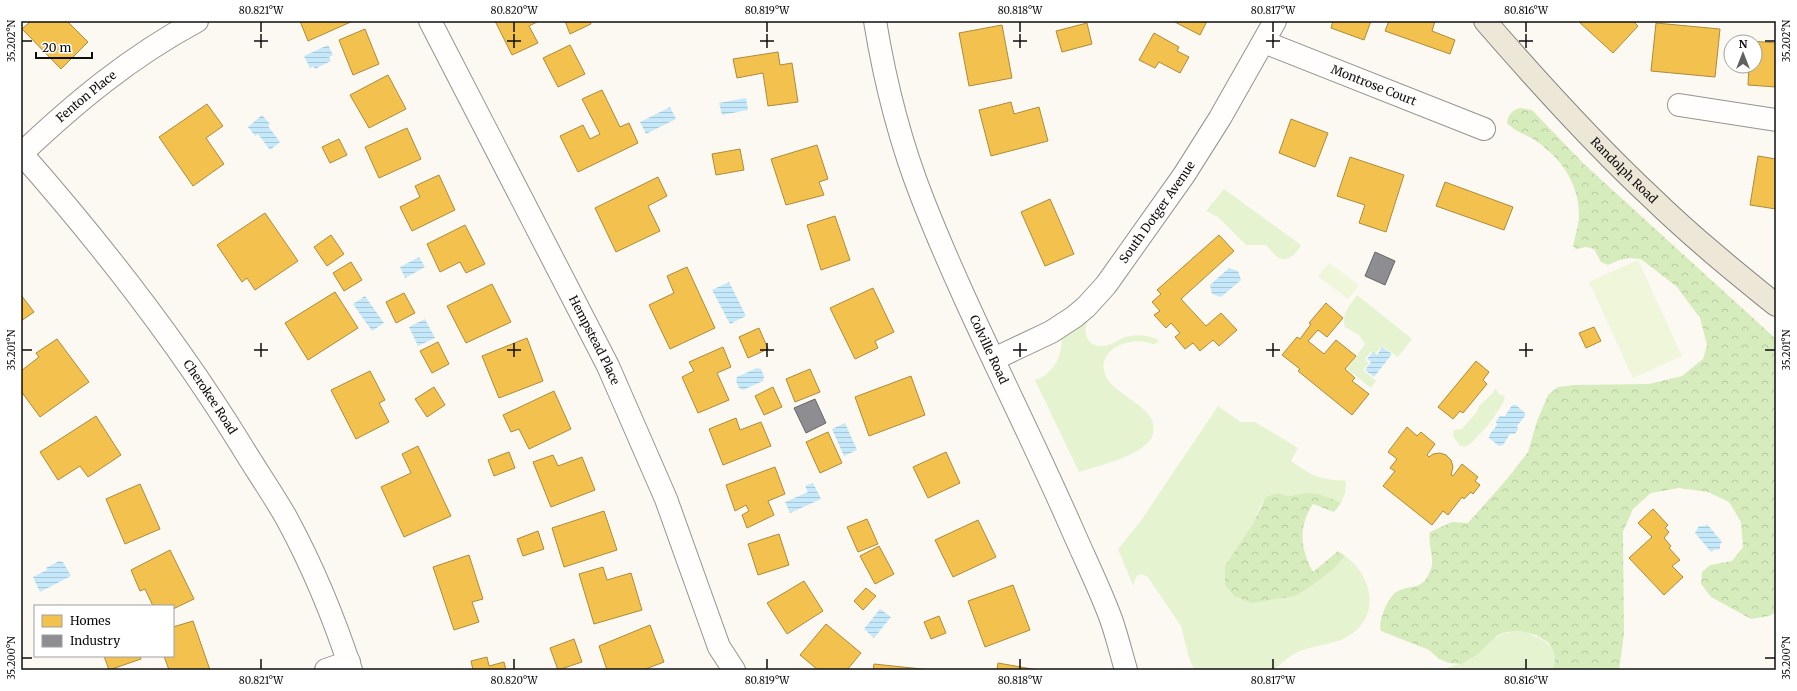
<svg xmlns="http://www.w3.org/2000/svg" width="1797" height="691" font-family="Merriweather,serif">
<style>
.grass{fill:#e6f3d0}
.forest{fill:url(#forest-crowns)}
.pitch{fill:#f0f6da}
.water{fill:url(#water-rules)}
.homes{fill:#f2c14e;stroke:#ae8b3b}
.industry{fill:#8d8d92;stroke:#67676a}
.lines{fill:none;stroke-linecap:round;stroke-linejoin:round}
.minor-casing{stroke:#959491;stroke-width:24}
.major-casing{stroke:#82817e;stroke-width:24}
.minor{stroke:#fffefd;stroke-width:22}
.major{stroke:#ede7d8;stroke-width:22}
.ticks{fill:none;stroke:#0e0e0e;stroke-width:1.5}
.labels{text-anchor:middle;stroke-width:4;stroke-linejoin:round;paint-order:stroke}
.street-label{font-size:12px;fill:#0e0e0e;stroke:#fff}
.neatline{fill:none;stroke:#0e0e0e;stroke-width:1.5}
.ticks-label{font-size:10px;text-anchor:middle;fill:#0e0e0e}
</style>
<defs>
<pattern id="forest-crowns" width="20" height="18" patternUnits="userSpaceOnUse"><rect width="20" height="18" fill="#d7ecbd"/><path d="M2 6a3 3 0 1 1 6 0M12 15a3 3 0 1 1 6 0" fill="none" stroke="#b7c9a1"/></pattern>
<pattern id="water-rules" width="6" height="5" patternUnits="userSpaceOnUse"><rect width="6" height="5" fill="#c5e9fa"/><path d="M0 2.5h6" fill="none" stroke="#a8c7d5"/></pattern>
</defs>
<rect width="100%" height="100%" fill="#fcf9f2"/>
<g class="grass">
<path d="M1224,189L1301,245C1296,255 1285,265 1275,255C1271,252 1270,248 1266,245H1246L1218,217L1206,211Z"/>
<path d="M1357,295L1412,339L1398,357L1382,346L1375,354L1372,351L1365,359L1369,363L1363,370L1376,381L1371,388L1347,369L1365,344L1359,335L1345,327C1341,314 1350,305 1357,295Z"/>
<path d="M1089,319C1082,331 1086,346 1101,346C1110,346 1117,340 1125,337C1136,334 1149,335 1159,340L1154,345C1137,335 1100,346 1104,370C1109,397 1161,405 1153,434C1147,455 1098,466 1079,472L1035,380C1047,377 1058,364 1060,352C1062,347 1061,341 1061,336Z"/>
<path d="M1495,388L1499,394L1505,396C1505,406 1474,445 1464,447L1459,445L1453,436L1454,430L1462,429L1477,412L1479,406L1493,393Z"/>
<path d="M1218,406L1241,422H1255L1298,448L1291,461C1312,476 1319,479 1346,481L1345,493L1341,503C1331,498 1320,493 1309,493C1296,493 1292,499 1278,493L1261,504L1253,523L1225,566V585L1234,596L1335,568L1345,556C1372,575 1381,615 1350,635C1334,646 1313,644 1296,653C1287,657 1281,665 1274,669C1269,672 1205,670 1194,670L1189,658L1181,626L1147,576L1140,574L1136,577L1133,586L1118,549L1140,522Z"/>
<path d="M1520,631C1538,636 1564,646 1553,670H1440C1453,666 1466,663 1477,655C1495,640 1494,633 1520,631Z"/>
</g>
<g class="forest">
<path d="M1520,108L1532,110L1584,164L1776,339V612L1769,616L1751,619L1711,597L1701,584L1702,572L1710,565L1732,561L1743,547L1741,522L1729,502L1708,492L1679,488L1651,493L1633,509L1623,532L1624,634L1619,670H1553L1555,659L1554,652L1549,643L1536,635L1520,631L1506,632L1498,635L1477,655L1462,664L1449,663L1439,659L1429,650L1381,631C1377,623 1389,594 1398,591C1413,584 1422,591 1430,571C1436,559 1427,545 1430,532L1452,522L1468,523L1507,479L1528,452L1537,421L1548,395L1558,387L1574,385L1649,384L1682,376L1703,359L1707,345L1700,318L1677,287L1641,259L1630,258L1619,260L1608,265L1601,262L1594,249L1586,247L1576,249L1573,246C1575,237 1578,227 1579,218C1580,185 1562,159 1536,141C1526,134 1515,132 1507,123C1508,115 1512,110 1520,108Z"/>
<path d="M1278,493C1292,499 1296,493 1309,493C1320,493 1331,498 1341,503L1334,512L1313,504C1298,527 1300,548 1313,572L1338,551L1345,556L1335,568L1311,586L1295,596L1252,603L1234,596L1225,585V566L1253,523L1266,497Z"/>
</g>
<g class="pitch">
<polygon points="1638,260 1682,356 1633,378 1589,282"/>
<polygon points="1329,263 1359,285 1348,299 1318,276"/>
</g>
<g class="water">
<polygon points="328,45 333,55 329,57 331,61 315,69 313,66 310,68 304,56"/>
<polygon points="746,98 748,110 722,115 719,103"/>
<polygon points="670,107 676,119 646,134 640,122"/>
<polygon points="262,115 270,124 268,126 280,142 270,150 258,134 255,136 248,127"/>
<polygon points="419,257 425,267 405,278 400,267"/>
<polygon points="1229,268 1238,271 1241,280 1221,297 1212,294 1210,285"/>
<polygon points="729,282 746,316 730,324 712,290"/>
<polygon points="365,296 384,323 372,331 353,304"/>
<polygon points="425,319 435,338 418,346 409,327"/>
<polygon points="1382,347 1392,354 1374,377 1365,370 1371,362 1367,359 1373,352 1377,355"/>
<polygon points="757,368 761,369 764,377 763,381 743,390 739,388 736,381 737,377"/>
<polygon points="1512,405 1516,405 1525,413 1525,416 1517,426 1518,429 1515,434 1510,434 1503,445 1499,446 1489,438 1490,434 1497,425 1496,421 1500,416 1505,416"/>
<polygon points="845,423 857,450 844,456 832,429"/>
<polygon points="813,483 821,499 790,513 785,502 808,492 805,486"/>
<polygon points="1707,524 1722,542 1720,544 1720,549 1714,550 1711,552 1695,533 1699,526 1705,526"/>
<polygon points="59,561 63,562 71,576 40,592 33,577 47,570 46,568"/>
<polygon points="880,609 891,617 874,638 864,629"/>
</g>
<g class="homes">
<polygon points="31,21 67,21 88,42 61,69 22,29"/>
<polygon points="300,21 353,21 308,41"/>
<polygon points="495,21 539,21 529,26 538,43 512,55"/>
<polygon points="565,21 590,21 591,24 570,34"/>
<polygon points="1173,21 1207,21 1200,35"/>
<polygon points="1333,21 1371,21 1364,40 1331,28"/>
<polygon points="1389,21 1435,21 1432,31 1455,40 1450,54 1385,31"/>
<polygon points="1578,21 1633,21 1638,26 1613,53"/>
<polygon points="1087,23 1092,44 1062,52 1056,31"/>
<polygon points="1656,23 1720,29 1715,77 1651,71"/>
<polygon points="1002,25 1012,78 969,86 959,33"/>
<polygon points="365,29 379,64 353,75 339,40"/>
<polygon points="1154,33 1179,47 1177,51 1189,57 1180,73 1159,62 1155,68 1139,60"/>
<polygon points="1751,41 1776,43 1776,87 1748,85 1749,66 1755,66 1755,42"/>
<polygon points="570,45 585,74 558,87 543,58"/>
<polygon points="778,52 780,65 792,63 798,102 768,106 763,73 737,78 733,59"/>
<polygon points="388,75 406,109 369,128 350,95"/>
<polygon points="602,90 620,127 629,123 638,143 578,172 560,136 583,125 590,139 600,134 582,99"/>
<polygon points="1011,102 1014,114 1039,107 1048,141 991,156 979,110"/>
<polygon points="207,104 223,126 206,138 224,164 193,186 159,137"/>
<polygon points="1291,119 1328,133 1315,167 1279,153"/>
<polygon points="407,128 421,159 379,178 365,147"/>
<polygon points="339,139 347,155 330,163 322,147"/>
<polygon points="817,145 828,179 819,182 824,195 786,205 771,159"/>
<polygon points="740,149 744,170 716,175 712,154"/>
<polygon points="1758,156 1776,159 1776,209 1750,205"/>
<polygon points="1350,157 1404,175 1386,232 1359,223 1365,205 1337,196"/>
<polygon points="439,175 455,210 412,231 400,207 420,197 415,186"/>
<polygon points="658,177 667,196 648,206 660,231 616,252 595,208"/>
<polygon points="1445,182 1513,207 1504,230 1436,206"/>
<polygon points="1050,199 1074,254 1045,266 1021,212"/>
<polygon points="265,213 298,261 255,290 247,278 242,282 217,245"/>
<polygon points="835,216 850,260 821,270 807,225"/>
<polygon points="465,225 485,264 466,273 460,262 440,272 427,244"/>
<polygon points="331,235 344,254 327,266 314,247"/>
<polygon points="1219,235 1234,251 1181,299 1206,326 1221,313 1237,330 1219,346 1213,340 1200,351 1193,343 1185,349 1175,337 1180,333 1171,323 1166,328 1154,315 1160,311 1152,302 1161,294 1157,290"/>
<polygon points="351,262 362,280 344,291 333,273"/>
<polygon points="687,267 715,328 670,349 649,305 674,293 667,276"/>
<polygon points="492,284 511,322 466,343 447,306"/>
<polygon points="873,288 894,332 875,341 878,348 855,359 830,308"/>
<polygon points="335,292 358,328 308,360 285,323"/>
<polygon points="404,293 415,313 396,323 386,302"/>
<polygon points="21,295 34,312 21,321"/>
<polygon points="1326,303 1343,318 1327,337 1318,330 1308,341 1324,354 1336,340 1356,356 1345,369 1355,378 1352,381 1369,394 1352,415 1298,371 1300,369 1282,355 1297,337 1300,339 1311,324 1309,323"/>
<polygon points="1594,327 1601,341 1586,348 1579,333"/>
<polygon points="759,328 768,349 748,358 739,337"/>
<polygon points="527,338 543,381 499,398 482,356"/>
<polygon points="57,339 89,382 40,417 21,391 21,371 39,357 36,353"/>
<polygon points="438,342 449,364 432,373 420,351"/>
<polygon points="723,347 731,367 717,373 729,400 698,413 682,377 694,371 689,362"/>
<polygon points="1476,361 1489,372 1483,380 1487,384 1463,413 1460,411 1453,419 1438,407"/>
<polygon points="810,369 820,392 795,402 786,379"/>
<polygon points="370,371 385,400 379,403 389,422 356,439 331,390"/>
<polygon points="911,376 925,415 869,436 855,397"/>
<polygon points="434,387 445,405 427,417 415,399"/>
<polygon points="773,387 782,407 764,415 755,396"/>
<polygon points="554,391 571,429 529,449 519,429 511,432 503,415"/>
<polygon points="96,416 121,455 88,477 80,466 58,480 40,452"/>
<polygon points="736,418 740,430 761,422 771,446 723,465 709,429"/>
<polygon points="1407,427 1417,436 1421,432 1435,444 1427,455 1429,457 1433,454 1440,453 1446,455 1451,460 1453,467 1451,475 1453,476 1462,464 1478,477 1475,481 1480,485 1473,494 1471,492 1464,499 1462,497 1448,515 1443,511 1432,525 1383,486 1395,471 1390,468 1397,459 1388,452"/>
<polygon points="828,432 842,463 820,473 806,442"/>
<polygon points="418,446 451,516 404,537 381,487 411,473 402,454"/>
<polygon points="509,452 515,468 494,476 488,460"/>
<polygon points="946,452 960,483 928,498 913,467"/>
<polygon points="553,455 558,466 582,457 595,490 551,507 533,462"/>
<polygon points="775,467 785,494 768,501 774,515 747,528 742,515 749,511 746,505 735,511 726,485"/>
<polygon points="140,484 160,529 125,544 106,499"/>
<polygon points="1653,509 1668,525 1665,528 1669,532 1664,538 1671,546 1669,548 1680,560 1672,566 1683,577 1664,595 1629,558 1652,537 1638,523"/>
<polygon points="604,511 617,550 564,567 552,528"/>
<polygon points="867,519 878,544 858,552 847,527"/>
<polygon points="978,520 996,557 953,577 935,540"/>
<polygon points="538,531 544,549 523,556 517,539"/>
<polygon points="779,534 789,565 758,575 748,544"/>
<polygon points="879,546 894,574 875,584 860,556"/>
<polygon points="170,550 194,599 173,609 173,606 153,606 145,589 140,591 131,570"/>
<polygon points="469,555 483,599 472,602 479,622 454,630 433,567"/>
<polygon points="603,567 607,580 631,573 642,610 594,624 579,574"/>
<polygon points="804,581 823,611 787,634 767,603"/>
<polygon points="1013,585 1030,630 985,647 968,601"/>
<polygon points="866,588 876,596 863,610 854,601"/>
<polygon points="939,616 946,633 931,639 924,622"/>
<polygon points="193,621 210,670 169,670 164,656 173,656 173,627"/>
<polygon points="826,624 861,653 847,670 818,670 800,655"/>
<polygon points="650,625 664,662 643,670 607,670 599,646"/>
<polygon points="574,639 582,662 558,670 550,648"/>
<polygon points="104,656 140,656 141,659 109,670"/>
<polygon points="487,657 489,666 504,662 506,670 473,670 471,661"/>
<polygon points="998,663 1038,670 997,670"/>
<polygon points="874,664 931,670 873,670"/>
</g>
<g class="industry">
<polygon points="1375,252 1395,261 1385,285 1365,276"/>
<polygon points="815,399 826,423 806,433 794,408"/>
</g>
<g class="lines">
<g class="minor-casing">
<g id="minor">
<path id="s1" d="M430,21L608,366L666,499L719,647L734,670"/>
<path id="s2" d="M875,21C885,82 900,142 923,200C967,312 1024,419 1072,529C1085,559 1100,589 1111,619C1117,636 1121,653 1126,670"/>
<path id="s3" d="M1264,42L1484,129"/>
<polyline points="1679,105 1776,120"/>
<path id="s4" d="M21,153C102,245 177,341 241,445C256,470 273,494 287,519C313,567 334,618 351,670"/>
<path id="s5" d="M21,154C76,102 130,57 197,21"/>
<path id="s6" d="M994,359L1051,332L1074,317L1086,307L1106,285L1184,175L1220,118L1275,21"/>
<polyline points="326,670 349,662"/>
</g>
</g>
<g class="major-casing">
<g id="major">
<path id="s7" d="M1485,21C1538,82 1593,143 1652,198C1691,236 1734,271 1776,305"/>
</g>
</g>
<use href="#minor" class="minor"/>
<use href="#major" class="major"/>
</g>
<path class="ticks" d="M261,22V32M514,22V32M767,22V32M1020,22V32M1273,22V32M1526,22V32M261,34V48M514,34V48M767,34V48M1020,34V48M1273,34V48M1526,34V48M22,41H32M254,41H268M507,41H521M760,41H774M1013,41H1027M1266,41H1280M1519,41H1533M1765,41H1775M261,343V357M514,343V357M767,343V357M1020,343V357M1273,343V357M1526,343V357M22,350H32M254,350H268M507,350H521M760,350H774M1013,350H1027M1266,350H1280M1519,350H1533M1765,350H1775M22,658H32M1765,658H1775M261,659V669M514,659V669M767,659V669M1020,659V669M1273,659V669M1526,659V669"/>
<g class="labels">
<g class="street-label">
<text dy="4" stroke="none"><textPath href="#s3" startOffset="118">Montrose Court</textPath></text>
<text dy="4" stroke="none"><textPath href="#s5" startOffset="87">Fenton Place</textPath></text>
<text dy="4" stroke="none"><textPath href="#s7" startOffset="204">Randolph Road</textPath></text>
<text dy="4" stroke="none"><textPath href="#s6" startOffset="225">South Dotger Avenue</textPath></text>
<text dy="4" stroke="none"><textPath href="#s1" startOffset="359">Hempstead Place</textPath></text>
<text dy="4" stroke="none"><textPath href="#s2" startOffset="349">Colville Road</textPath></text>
<text dy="4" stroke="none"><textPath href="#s4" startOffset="309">Cherokee Road</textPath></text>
</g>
</g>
<rect width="1797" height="691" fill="none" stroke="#ffffff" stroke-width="44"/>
<rect x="34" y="605" width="140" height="52" fill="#ffffff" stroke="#9f9f9f"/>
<rect x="42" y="615" width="20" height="12" fill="#f2c14e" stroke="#9f9f9f"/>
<text x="70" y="625" font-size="12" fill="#0e0e0e">Homes</text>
<rect x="42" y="635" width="20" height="12" fill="#8d8d92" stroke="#9f9f9f"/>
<text x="70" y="645" font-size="12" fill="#0e0e0e">Industry</text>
<g transform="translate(1743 54)"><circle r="19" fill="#ffffff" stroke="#9f9f9f"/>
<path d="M0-3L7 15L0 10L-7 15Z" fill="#61605e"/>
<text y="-6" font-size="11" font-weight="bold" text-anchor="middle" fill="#0e0e0e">N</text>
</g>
<path d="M36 52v6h56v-6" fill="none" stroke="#0e0e0e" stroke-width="2"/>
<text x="42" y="52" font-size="12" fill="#0e0e0e" stroke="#ffffff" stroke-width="3" paint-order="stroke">20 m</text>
<rect x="22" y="22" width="1753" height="647" class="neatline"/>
<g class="ticks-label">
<text x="261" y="14">80.821°W</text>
<text x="514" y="14">80.820°W</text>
<text x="767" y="14">80.819°W</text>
<text x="1020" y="14">80.818°W</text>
<text x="1273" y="14">80.817°W</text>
<text x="1526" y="14">80.816°W</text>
<text transform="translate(11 41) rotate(-90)" y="4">35.202°N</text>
<text transform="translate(1786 41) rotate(-90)" y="4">35.202°N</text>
<text transform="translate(11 350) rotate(-90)" y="4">35.201°N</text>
<text transform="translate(1786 350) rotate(-90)" y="4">35.201°N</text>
<text transform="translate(11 658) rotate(-90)" y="4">35.200°N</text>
<text transform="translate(1786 658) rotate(-90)" y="4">35.200°N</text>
<text x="261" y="684">80.821°W</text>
<text x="514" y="684">80.820°W</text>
<text x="767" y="684">80.819°W</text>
<text x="1020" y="684">80.818°W</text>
<text x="1273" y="684">80.817°W</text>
<text x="1526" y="684">80.816°W</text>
</g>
</svg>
